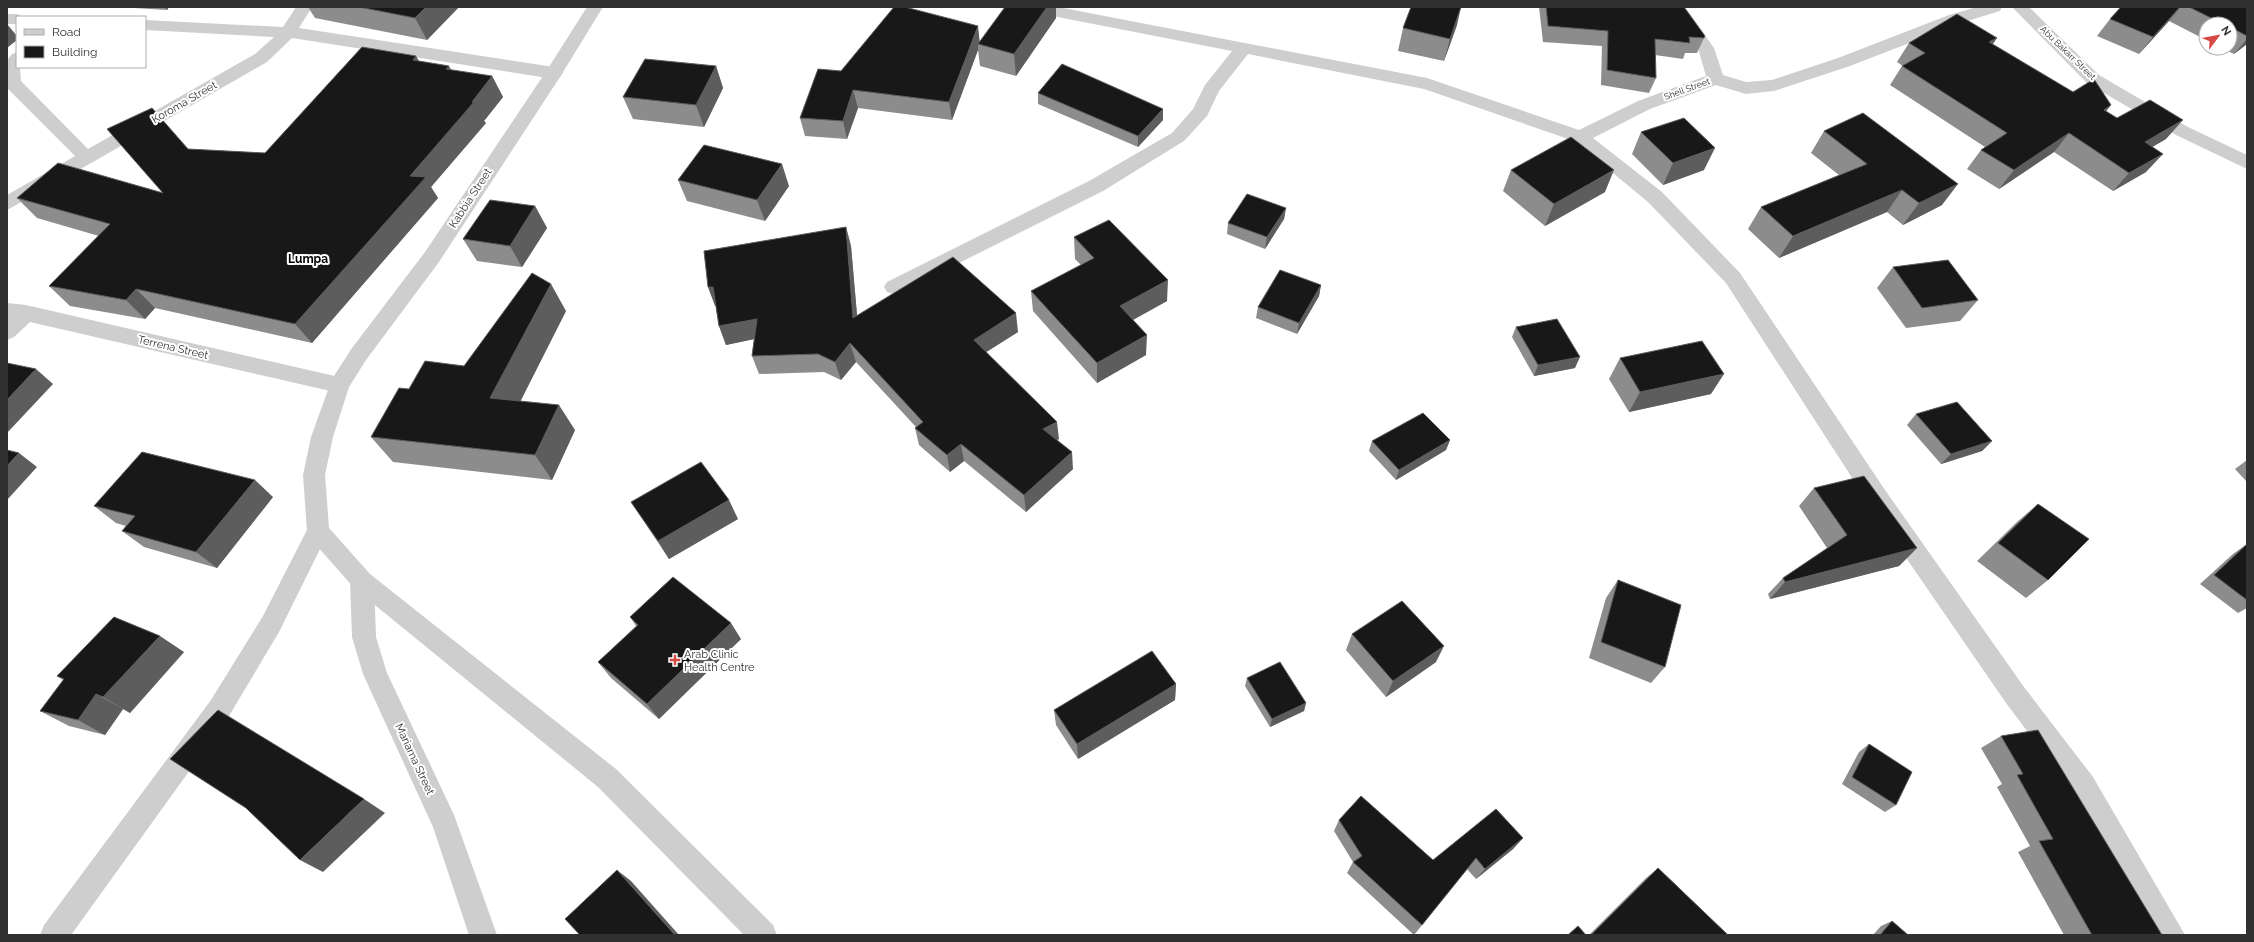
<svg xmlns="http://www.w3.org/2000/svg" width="2254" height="942" font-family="Raleway,sans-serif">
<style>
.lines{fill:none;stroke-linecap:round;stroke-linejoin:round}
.minor{fill:#cecece;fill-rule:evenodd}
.tertiary{fill:#cecece;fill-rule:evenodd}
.wall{fill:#8c8c8c}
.shaded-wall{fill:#5d5d5d}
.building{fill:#181818;stroke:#5d5d5d}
.poi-dot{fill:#d64844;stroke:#fff;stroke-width:1.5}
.labels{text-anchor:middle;stroke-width:4;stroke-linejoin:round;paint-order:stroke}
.far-street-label{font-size:9px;fill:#313131;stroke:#fff}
.street-label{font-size:11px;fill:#313131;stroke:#fff}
.poi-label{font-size:11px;fill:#313131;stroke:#fff;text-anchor:start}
.neighbourhood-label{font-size:12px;font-weight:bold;fill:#000;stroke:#fff}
</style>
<rect width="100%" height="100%" fill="#fff"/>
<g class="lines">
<g class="minor">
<path d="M296,7H312L299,28L554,67L560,69L563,73L560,77L554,79L292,38L267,62L93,162L7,210V195L75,156L7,88C7,75 2,56 17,52V67H20L21,81L88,149L255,54L274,37L145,30V20L283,27Z"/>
<polygon points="1024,7 1058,7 1427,78 1579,130 1638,101 1706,76 1698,48 1673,14 1665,11 1663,7 1685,7 1714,48 1723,75 1746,82 1772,80 1838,58 1949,15 1977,7 2002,7 2000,11 1961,23 1850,66 1774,91 1746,94 1716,85 1650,109 1593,138 1662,192 1740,273 1885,490 2024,687 2093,777 2185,935 2156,935 2075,795 2006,703 1869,504 1726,283 1648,202 1574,141 1424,89 1248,54 1219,91 1207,116 1184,141 1103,191 901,292 894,294 887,292 884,287 887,282 1089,181 1172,133 1193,109 1205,85 1232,51 1032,12 1026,11"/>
<polygon points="7,14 17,14 24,17 17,17 17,24 7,24"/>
<polygon points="7,303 26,305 339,377 346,379 349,385 346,391 339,393 30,322 14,337 7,340"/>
<polygon points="318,521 326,524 329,531 279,632 229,716 71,935 40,935 44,925 211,700 263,616 310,524"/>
<polygon points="362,571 370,574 374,581 376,637 387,673 454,815 497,935 469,935 433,827 363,674 352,637 350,581 354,574"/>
</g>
<g class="tertiary">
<polygon points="587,7 603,7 560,77 439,262 366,360 349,387 333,437 325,475 329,528 370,574 616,769 773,925 777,935 744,935 598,787 354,588 310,538 307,531 303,475 311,437 332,379 352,348 425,252 547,70"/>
<polygon points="2012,7 2029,7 2099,75 2188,127 2247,155 2247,169 2176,135 2087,83"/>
</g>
</g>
<g class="wall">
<polygon points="118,7 169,7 167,10"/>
<polygon points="308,7 459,7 427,40 315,18"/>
<polygon points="1005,7 1056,7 1056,18 1016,76 980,66 978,50 952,120 858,108 847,139 805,136 800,118 841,71 980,41"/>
<polygon points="1539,7 1684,7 1704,38 1697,53 1685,53 1683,59 1655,55 1656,78 1649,93 1601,85 1602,46 1543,42"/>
<polygon points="2121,7 2247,7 2247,44 2234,54 2222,48 2230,48 2230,24 2206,24 2206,40 2169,21 2139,54 2097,36 2110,19"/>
<polygon points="1457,25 1444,61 1398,51 1403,28"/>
<polygon points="1997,38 1992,44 2073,92 2111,105 2106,111 2117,118 2166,139 2152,147 2146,172 2113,191 2054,152 1999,189 1967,169 1981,150 1985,147 1890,85 1902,66 1903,66 1897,62 1909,43"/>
<polygon points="416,56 418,61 451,70 492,76 503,97 484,121 486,123 431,187 438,198 312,343 155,308 145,319 70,306 49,286 99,236 37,218 17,198 163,193 188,149 265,153"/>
<polygon points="716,66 723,88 704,127 633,119 623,97"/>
<polygon points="1038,93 1163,120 1138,147 1038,104"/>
<polygon points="1824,131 1942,205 1903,225 1887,212 1779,258 1748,229 1761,207 1839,175 1811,153"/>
<polygon points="1641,132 1704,170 1663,185 1632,154"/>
<polygon points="1511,170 1605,192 1545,226 1503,191"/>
<polygon points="678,180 789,186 765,221 687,201"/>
<polygon points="535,206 547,228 522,267 477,261 463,239"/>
<polygon points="1286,208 1284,219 1265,249 1227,234 1228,223"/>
<polygon points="846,227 851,246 857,316 1018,332 986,352 1059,439 1057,440 1073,469 1026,512 964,461 950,472 919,445 915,428 916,427 856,362 841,380 824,372 759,374 752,356 754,339 726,345 719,326 716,306 708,287"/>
<polygon points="1074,237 1167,301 1133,320 1146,355 1097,383 1033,311 1031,291 1081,265 1075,259"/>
<polygon points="1893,267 1978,300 1960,321 1906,328 1877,288"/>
<polygon points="1321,285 1319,296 1297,334 1256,318 1258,307"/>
<polygon points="566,311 520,401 575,430 552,480 393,462 371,437 409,389 464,366"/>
<polygon points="1516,327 1575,368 1534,376 1512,337"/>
<polygon points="1620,358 1711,394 1629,412 1609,379"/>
<polygon points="1916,414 1992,441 1982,451 1941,464 1907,425"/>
<polygon points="1450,440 1446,450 1396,480 1369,451 1372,441"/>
<polygon points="2247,460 2247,482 2235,469"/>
<polygon points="1814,488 1917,548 1899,566 1770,599 1768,594 1783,578 1827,548 1799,506"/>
<polygon points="273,497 217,568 144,547 122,531 126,526 116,523 94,506"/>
<polygon points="631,502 738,519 669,559"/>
<polygon points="2038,504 2048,580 2026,598 1977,561 2017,522"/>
<polygon points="2247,544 2247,608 2238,613 2200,584 2233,554"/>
<polygon points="1618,580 1665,667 1651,683 1589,658 1606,598"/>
<polygon points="630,617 741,639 659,719 611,678 598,662 636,626"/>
<polygon points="1352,634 1436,662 1386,697 1346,650"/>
<polygon points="184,652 130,713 123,709 105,735 69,726 40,711 63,680 57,676"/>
<polygon points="1247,678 1306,703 1304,711 1270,727 1245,686"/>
<polygon points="1176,684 1175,700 1078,759 1056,725 1054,710"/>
<polygon points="2001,736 2162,935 2064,935 2018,852 2030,846 1997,787 2002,784 1981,748"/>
<polygon points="1869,744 1896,805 1885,812 1842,784 1859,752"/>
<polygon points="1339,820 1433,860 1523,838 1513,849 1476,879 1467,869 1414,935 1347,873 1353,862 1334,831"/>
<polygon points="1658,868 1728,935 1589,935 1646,878"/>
<polygon points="1892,921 1908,935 1873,935 1881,926"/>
</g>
<g class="shaded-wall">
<polygon points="165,7 169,7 167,10"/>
<polygon points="426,7 459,7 427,40 415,18"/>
<polygon points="1047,7 1056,7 1056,18 1016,76 1014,54"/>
<polygon points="1461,7 1457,25 1444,61 1450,39"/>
<polygon points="2181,7 2169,21 2139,54 2153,37"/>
<polygon points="7,24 17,36 17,40 7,48"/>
<polygon points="978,26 980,44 978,44 978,50 952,120 949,102"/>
<polygon points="1997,38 1984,57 1989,42"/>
<polygon points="2247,39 2247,44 2234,54"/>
<polygon points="416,56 428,77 413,60"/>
<polygon points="449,66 460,86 446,69"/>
<polygon points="716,66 723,88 704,127 696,105"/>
<polygon points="492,76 503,97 484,121 486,123 431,187 438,198 312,343 295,324 410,176 472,102"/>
<polygon points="853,90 858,108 847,139 843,121"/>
<polygon points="2111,105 2096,124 2104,110"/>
<polygon points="1163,109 1163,120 1138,147 1138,136"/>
<polygon points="2183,120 2166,139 2128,161 2145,142"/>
<polygon points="2069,133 2054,152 1999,189 2014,170"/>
<polygon points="1715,148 1704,170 1663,185 1673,163"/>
<polygon points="2163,154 2146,172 2113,191 2129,173"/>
<polygon points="782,164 789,186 765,221 757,200"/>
<polygon points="1614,170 1605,192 1545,226 1554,204"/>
<polygon points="1958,184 1942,205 1903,225 1919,203"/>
<polygon points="1902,190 1887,212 1779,258 1793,236"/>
<polygon points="535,206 547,228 522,267 510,246"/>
<polygon points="1286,208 1284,219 1265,249 1267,237"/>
<polygon points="846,227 851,246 859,337 853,318"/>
<polygon points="1168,280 1167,301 1120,327 1120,306"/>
<polygon points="551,284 566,311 509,424 490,398"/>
<polygon points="1321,285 1319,296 1297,334 1299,323"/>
<polygon points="708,287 713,287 720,305 715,306"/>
<polygon points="136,289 155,308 145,319 126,300"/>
<polygon points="1016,313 1018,332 977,358 974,340"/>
<polygon points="757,319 764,337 726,345 719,326"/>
<polygon points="1147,335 1146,355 1097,383 1097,363"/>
<polygon points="850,343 856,362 841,380 835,362"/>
<polygon points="1580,357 1575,368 1534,376 1538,365"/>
<polygon points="36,369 53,384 7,433 7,400"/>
<polygon points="1724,374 1711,394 1629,412 1640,392"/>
<polygon points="559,405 575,430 552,480 535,455"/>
<polygon points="1057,422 1059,439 1044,446 1043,429"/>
<polygon points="1450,440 1446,450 1396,480 1399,470"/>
<polygon points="1992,441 1982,451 1941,464 1951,454"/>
<polygon points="961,444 964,461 950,472 947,455"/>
<polygon points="1072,452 1073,469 1026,512 1024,495"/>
<polygon points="19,453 37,467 7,500 7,466"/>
<polygon points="255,480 273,497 217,568 196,552"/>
<polygon points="729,500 738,519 669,559 658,541"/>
<polygon points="1917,548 1899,566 1770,599 1785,582"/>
<polygon points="731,623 741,639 659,719 647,704"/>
<polygon points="160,636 184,652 130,713 103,697"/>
<polygon points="1444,646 1436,662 1386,697 1393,681"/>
<polygon points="1176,684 1175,700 1078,759 1077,744"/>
<polygon points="96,694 123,709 105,735 78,720"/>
<polygon points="1306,703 1304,711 1270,727 1272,719"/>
<polygon points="364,799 385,813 323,872 300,860"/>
<polygon points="1523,838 1513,849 1476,879 1485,869"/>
<polygon points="617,870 631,881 679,935 675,935"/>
</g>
<g class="building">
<polygon points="359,7 426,7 415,18"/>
<polygon points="894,7 905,7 978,26 949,102 853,90 843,121 800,118 818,69 841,71"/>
<polygon points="1005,7 1047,7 1014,54 978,44"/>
<polygon points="1411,7 1461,7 1450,39 1403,28"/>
<polygon points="1546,7 1684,7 1705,36 1704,38 1689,37 1690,43 1655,39 1656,78 1607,70 1608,31 1548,26"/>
<polygon points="2121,7 2180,7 2153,37 2110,19"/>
<polygon points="2189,7 2247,7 2247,36 2230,27 2230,24 2223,24"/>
<polygon points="1957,14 1997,38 1989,42 2073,92 2094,79 2111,105 2104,110 2117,118 2150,100 2183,120 2145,142 2163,154 2129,173 2069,133 2014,170 1981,150 2007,133 1902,66 1925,53 1909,43"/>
<polygon points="362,47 416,56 413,60 449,66 446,69 492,76 472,102 474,102 410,176 426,177 295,324 136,289 126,300 49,286 110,224 17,198 58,163 163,193 107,129 152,108 188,149 265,153"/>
<polygon points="645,59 716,66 696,105 623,97"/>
<polygon points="1062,64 1163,109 1138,136 1038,93"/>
<polygon points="1863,113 1958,184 1919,203 1902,190 1793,236 1761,207 1867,164 1824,131"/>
<polygon points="1684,118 1715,148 1673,163 1641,132"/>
<polygon points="1571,137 1614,170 1554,204 1511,170"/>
<polygon points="704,145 782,164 757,200 678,180"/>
<polygon points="1247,194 1286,208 1267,237 1228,223"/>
<polygon points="490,200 535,206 510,246 463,239"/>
<polygon points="1109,220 1168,280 1120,306 1147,335 1097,363 1031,291 1094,258 1074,237"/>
<polygon points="846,227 853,318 953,257 1016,313 974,340 1057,422 1043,429 1072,452 1024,495 961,444 947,455 915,428 923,422 850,343 835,362 818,354 752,356 757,319 719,326 713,287 708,287 704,251"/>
<polygon points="1948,260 1978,300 1922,308 1893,267"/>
<polygon points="1280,270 1321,285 1299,323 1258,307"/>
<polygon points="532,273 551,284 490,398 559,405 535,455 371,437 399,388 409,389 425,361 464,366"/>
<polygon points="1557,319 1580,357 1538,365 1516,327"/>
<polygon points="1702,341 1724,374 1640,392 1620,358"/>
<polygon points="7,363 36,369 7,400"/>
<polygon points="1957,402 1992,441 1951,454 1916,414"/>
<polygon points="1423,413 1450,440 1399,470 1372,441"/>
<polygon points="7,450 19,453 7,466"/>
<polygon points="142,452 255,480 196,552 122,531 135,516 94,506"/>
<polygon points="701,462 729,500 658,541 631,502"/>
<polygon points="1864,476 1917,548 1785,582 1783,578 1847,535 1814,488"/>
<polygon points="2038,504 2089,539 2048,580 1998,543"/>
<polygon points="2247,544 2247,600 2214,575"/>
<polygon points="673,577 731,623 647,704 598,662 638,625 630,617"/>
<polygon points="1618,580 1681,605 1665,667 1601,642"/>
<polygon points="1402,601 1444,646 1393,681 1352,634"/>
<polygon points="114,617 160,636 103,697 96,694 78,720 40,711 64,679 57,676"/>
<polygon points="1152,651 1176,684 1077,744 1054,710"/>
<polygon points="1280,662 1306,703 1272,719 1247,678"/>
<polygon points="218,710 364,799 300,860 246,808 170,759"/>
<polygon points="2038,730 2162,935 2092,935 2039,841 2053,839 2017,775 2023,774 2001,736"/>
<polygon points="1869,744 1912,772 1896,805 1852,777"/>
<polygon points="1361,796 1433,860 1496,809 1523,838 1485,869 1476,858 1422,925 1353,862 1362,856 1339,820"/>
<polygon points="1658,868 1728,935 1591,935"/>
<polygon points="617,870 675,935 580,935 565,919"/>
<polygon points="1892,921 1908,935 1880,935"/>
<polygon points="1578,926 1586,935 1568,935"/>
</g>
<path class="poi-dot" d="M673 654h4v4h4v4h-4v4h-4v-4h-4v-4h4z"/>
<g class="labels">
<g class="far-street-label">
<text transform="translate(2068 53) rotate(44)" y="3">Abu Bakarr Street</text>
<text transform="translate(1687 89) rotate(-20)" y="3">Shell Street</text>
</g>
<g class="street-label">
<text transform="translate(184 102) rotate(-30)" y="4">Koroma Street</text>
<text transform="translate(470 198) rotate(-57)" y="4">Kabbia Street</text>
<text transform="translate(173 347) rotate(13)" y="4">Terrena Street</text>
<text transform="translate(415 759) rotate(65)" y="4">Mariama Street</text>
</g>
<g class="poi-label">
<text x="684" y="658">Arab Clinic<tspan x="684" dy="13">Health Centre</tspan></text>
</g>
<g class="neighbourhood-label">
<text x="308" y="263">Lumpa</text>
</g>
</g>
<rect width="2254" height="942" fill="none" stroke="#313131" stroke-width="16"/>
<rect x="16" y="16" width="130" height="52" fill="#ffffff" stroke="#adadad"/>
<rect x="24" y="29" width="20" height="6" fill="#cecece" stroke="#adadad"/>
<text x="52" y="36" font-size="12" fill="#313131">Road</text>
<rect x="24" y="46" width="20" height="12" fill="#181818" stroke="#adadad"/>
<text x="52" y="56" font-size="12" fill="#313131">Building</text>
<g transform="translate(2218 36) rotate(58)"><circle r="19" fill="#ffffff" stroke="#adadad"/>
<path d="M0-3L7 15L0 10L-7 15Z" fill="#d64844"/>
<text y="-6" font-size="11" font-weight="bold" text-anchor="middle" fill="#313131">N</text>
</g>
</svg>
